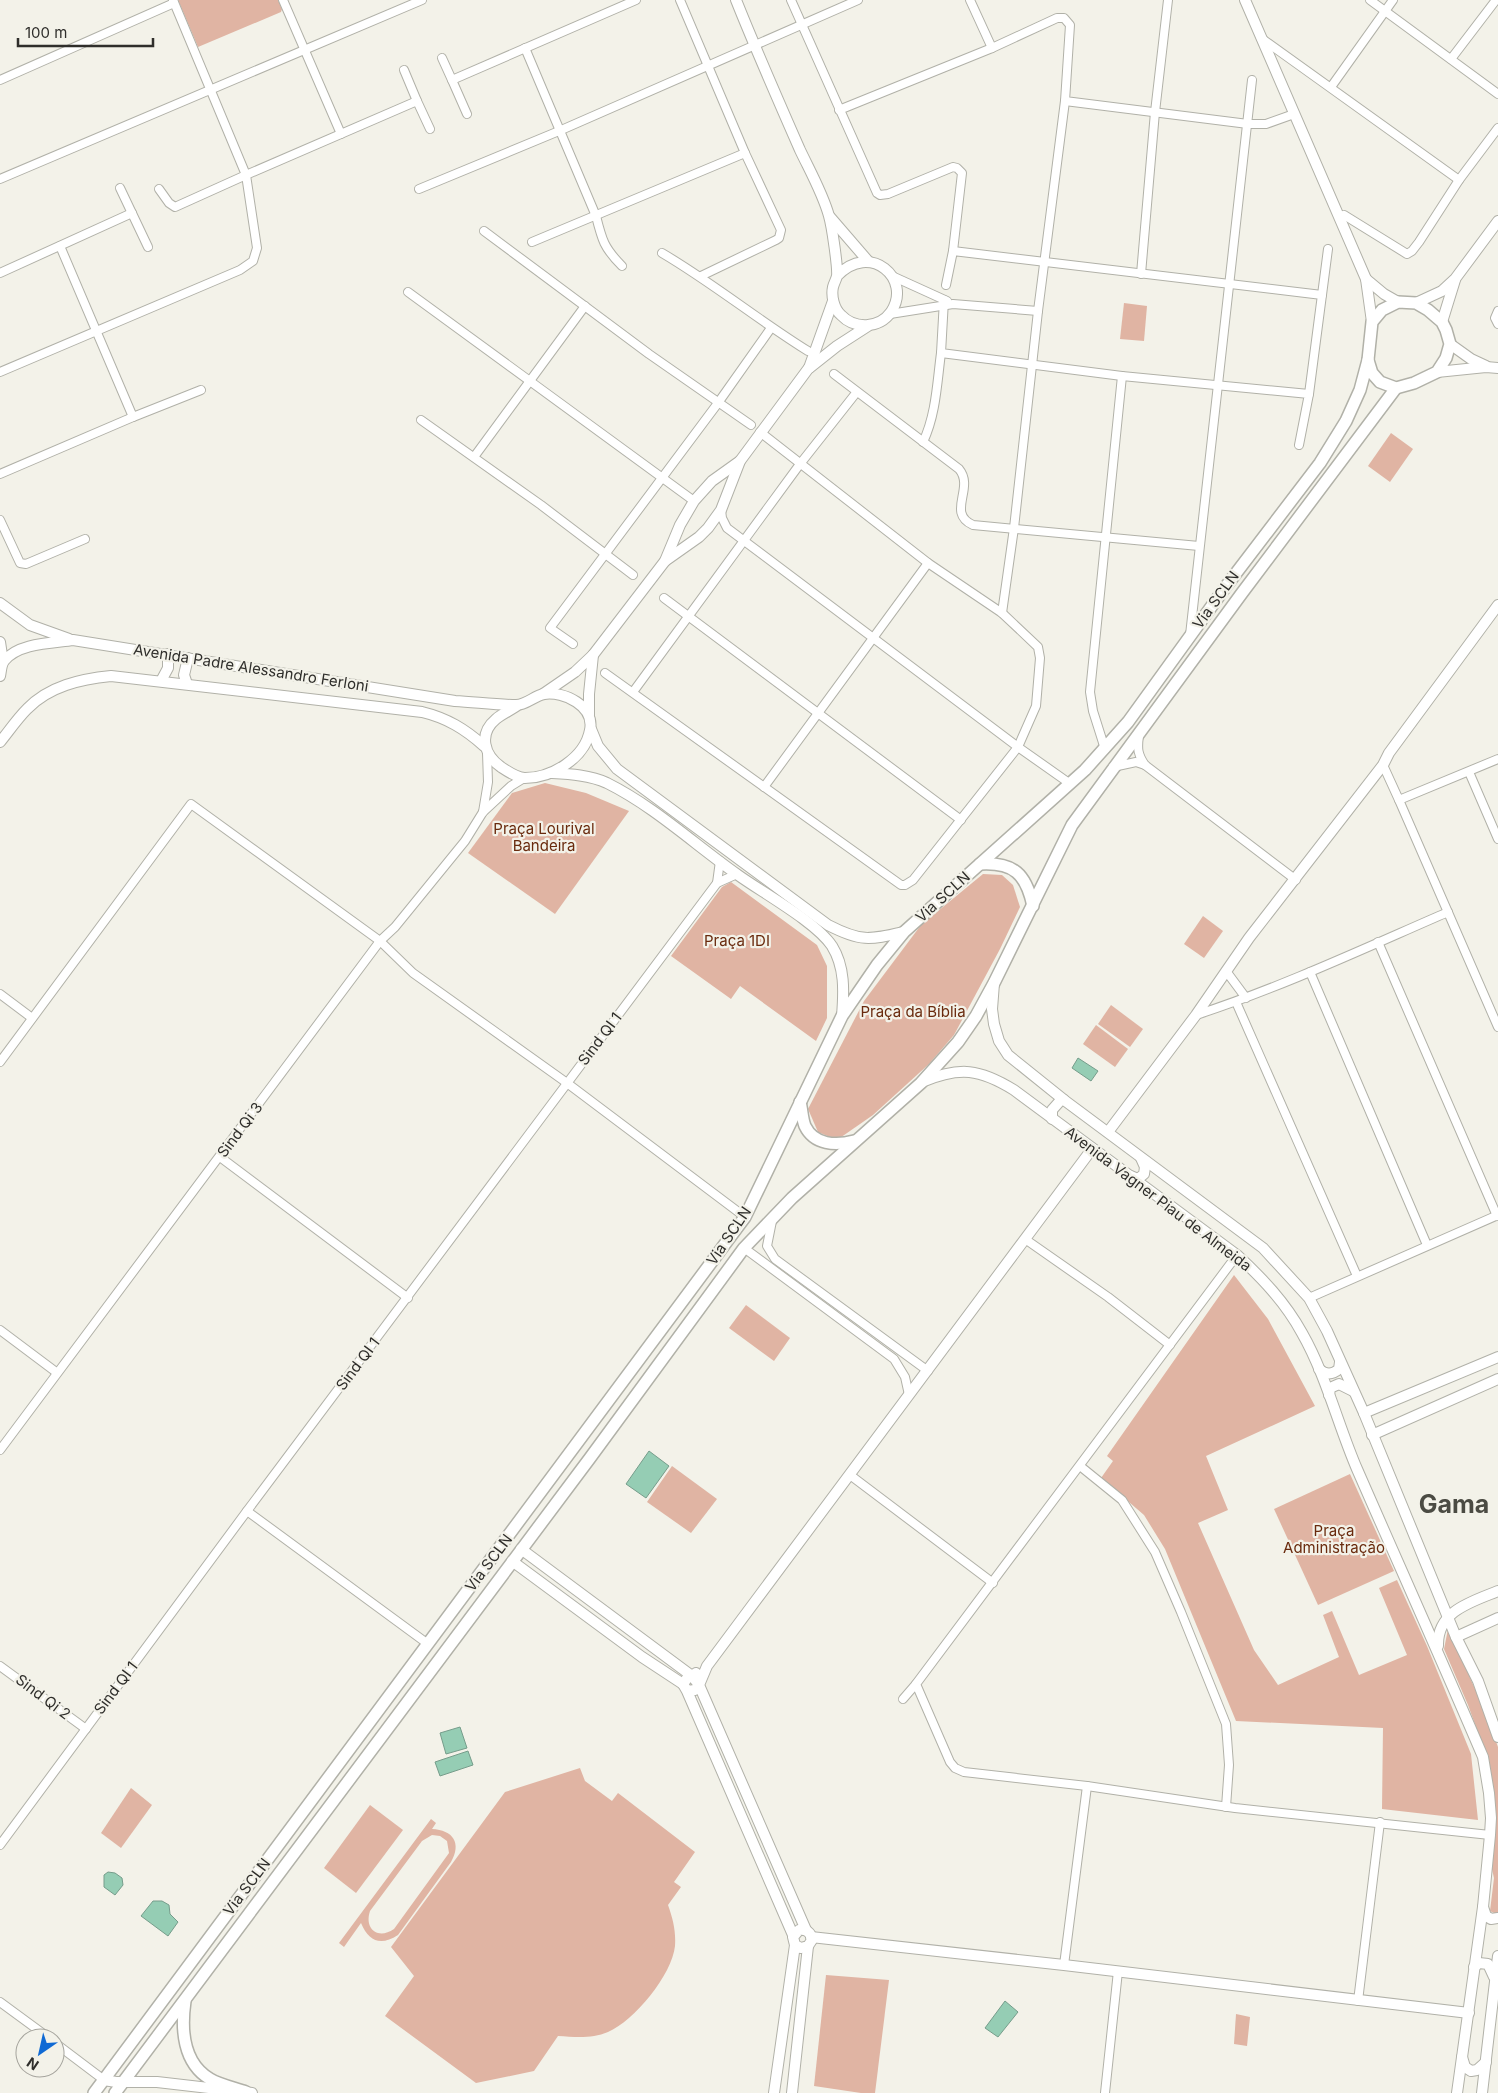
<svg xmlns="http://www.w3.org/2000/svg" width="1498" height="2093" font-family="Inter,sans-serif">
<style>
.green{fill:#e0b4a3;fill-rule:evenodd}
.water{fill:#95cdb4;stroke:#769d8b}
.lines{fill:none;stroke-linecap:round;stroke-linejoin:round}
.street-casing{stroke:#b1b1a8;stroke-width:10}
.secondary-casing{stroke:#b1b1a8;stroke-width:12}
.primary-casing{stroke:#b1b1a8;stroke-width:14}
.street{stroke:#fff;stroke-width:8}
.secondary{stroke:#fff;stroke-width:10}
.primary{stroke:#fff;stroke-width:11}
.labels{text-anchor:middle;stroke-width:4.5;stroke-linejoin:round;paint-order:stroke}
.street-label{font-size:15px;fill:#2f2e2b;stroke:#f3f2e9}
.park-label{font-size:15px;fill:#692a0d;stroke:#f3f2e9}
.town-label{font-size:25px;font-weight:bold;fill:#4b4b43;stroke:#f3f2e9}
</style>
<rect width="100%" height="100%" fill="#f3f2e9"/>
<g class="green">
<polygon points="178,0 278,0 282,9 281,12 198,47"/>
<polygon points="1124,303 1147,306 1144,341 1120,339"/>
<polygon points="1391,433 1413,449 1390,482 1368,466"/>
<polygon points="545,783 586,793 629,811 555,914 468,853 512,793"/>
<polygon points="983,874 1002,875 1013,885 1020,907 1000,949 954,1035 929,1064 873,1115 837,1140 818,1132 808,1109 864,1001 921,925"/>
<polygon points="731,882 817,945 827,966 827,1018 816,1041 740,986 731,999 671,956 722,887"/>
<polygon points="1203,916 1223,931 1204,958 1184,944"/>
<polygon points="1111,1005 1143,1029 1130,1047 1098,1024"/>
<polygon points="1096,1025 1128,1049 1115,1067 1083,1044"/>
<polygon points="1234,1275 1268,1319 1315,1406 1206,1456 1228,1510 1198,1523 1254,1650 1278,1685 1339,1657 1323,1615 1332,1611 1359,1675 1407,1655 1379,1588 1397,1580 1427,1646 1471,1754 1478,1820 1382,1809 1383,1728 1236,1721 1165,1549 1144,1515 1101,1478 1113,1461 1107,1456"/>
<polygon points="746,1305 790,1338 774,1361 729,1328"/>
<polygon points="672,1466 717,1499 691,1533 647,1502"/>
<polygon points="1350,1474 1394,1571 1318,1605 1274,1509"/>
<polygon points="1448,1629 1485,1711 1498,1747 1498,1912 1496,1914 1490,1911 1494,1878 1491,1865 1487,1757 1468,1705 1444,1649"/>
<path d="M580,1768L585,1781L612,1801L618,1793L695,1852L674,1882L681,1887L668,1905C673,1919 676,1931 675,1946C672,1975 634,2021 608,2032C592,2039 575,2037 558,2036L534,2071L476,2083L385,2016L414,1976L391,1947L505,1792Z"/>
<polygon points="131,1788 152,1805 121,1848 101,1833"/>
<polygon points="370,1805 403,1830 356,1893 324,1868"/>
<path d="M431,1819L436,1823L432,1829C453,1830 462,1843 451,1862L398,1935C381,1946 369,1942 361,1923L344,1947L339,1943ZM432,1835L440,1836L447,1841L449,1853L394,1929C378,1940 364,1929 370,1911L422,1841Z"/>
<polygon points="826,1975 889,1980 875,2093 861,2093 814,2086"/>
<polygon points="1236,2014 1250,2017 1247,2046 1234,2044"/>
</g>
<g class="water">
<polygon points="1078,1058 1098,1071 1091,1081 1072,1068"/>
<polygon points="649,1451 669,1466 646,1498 626,1484"/>
<polygon points="460,1727 467,1748 446,1754 440,1733"/>
<polygon points="468,1751 473,1765 440,1776 435,1762"/>
<polygon points="108,1872 115,1873 122,1878 123,1885 115,1895 104,1887 104,1875"/>
<polygon points="153,1901 162,1901 169,1905 170,1914 178,1922 168,1936 141,1916"/>
<polygon points="1005,2001 1018,2012 998,2037 985,2028"/>
</g>
<g class="lines">
<g class="street-casing">
<g id="street">
<polyline points="283,0 341,134"/>
<polyline points="791,0 877,193 880,195 888,194 953,167 957,168 962,173 953,251"/>
<polyline points="970,0 992,48"/>
<polyline points="1370,0 1498,94"/>
<polyline points="1261,38 1459,180"/>
<path d="M525,48L596,216C602,240 604,248 622,266"/>
<polyline points="442,58 452,80"/>
<polyline points="1451,59 1496,0"/>
<polyline points="404,70 417,101"/>
<polyline points="0,80 174,3"/>
<polyline points="1331,87 1393,0"/>
<polyline points="839,110 992,48 1057,18 1064,18 1070,25 1065,101 1248,124 1266,124 1294,114"/>
<polyline points="467,114 452,80 636,0"/>
<polyline points="0,179 422,0"/>
<polyline points="120,188 148,247"/>
<polyline points="159,189 169,203 175,207 246,175 173,0"/>
<polyline points="419,189 559,131 858,0"/>
<polyline points="1344,215 1407,254 1412,251 1419,242 1459,180 1498,128"/>
<polyline points="484,231 649,354 751,425"/>
<polyline points="532,242 745,153 680,0"/>
<polyline points="60,246 133,417 201,390"/>
<path d="M662,253C713,283 758,320 808,351"/>
<polyline points="0,273 132,213"/>
<polyline points="1141,274 1155,112 1168,0"/>
<polyline points="701,276 776,240 779,238 781,230 745,153"/>
<polyline points="892,276 947,301"/>
<polyline points="946,285 953,251 1322,295"/>
<polyline points="408,292 694,501"/>
<polyline points="944,300 941,353 1122,376"/>
<polyline points="1498,311 1495,318 1498,324"/>
<polyline points="890,314 953,304 1038,311"/>
<polyline points="0,372 240,270 253,261 257,248 246,175 417,101 430,129"/>
<path d="M834,374L959,469C975,488 946,513 973,525L1199,546"/>
<polyline points="1309,394 1328,249"/>
<polyline points="421,420 541,505 633,575"/>
<path d="M923,442C936,415 937,383 941,353"/>
<polyline points="474,457 585,306"/>
<polyline points="0,474 133,417"/>
<polyline points="721,510 722,518 727,528 1018,747 1069,783"/>
<polyline points="0,520 20,563 26,564 85,539"/>
<polyline points="664,598 961,820"/>
<polyline points="1002,613 1014,528 1038,311 1065,101"/>
<polyline points="1190,635 1252,80"/>
<polyline points="573,644 550,628 718,403 771,328"/>
<polyline points="605,673 901,885 905,885 913,880 1018,747 1036,706 1040,658 1038,647 1002,613 928,563 760,432"/>
<polyline points="633,692 800,464 856,393"/>
<path d="M1139,736C1137,749 1138,755 1145,765L1296,880"/>
<polyline points="1105,749 1093,711 1090,692 1122,376 1309,394 1299,445"/>
<polyline points="1383,765 1399,800 1498,759"/>
<polyline points="1113,767 1136,762 1145,765"/>
<polyline points="1469,772 1498,839"/>
<polyline points="764,787 928,563"/>
<polyline points="1399,800 1498,1027"/>
<polyline points="483,812 488,782 487,753"/>
<polyline points="717,883 720,861"/>
<polyline points="1378,942 1497,1216"/>
<polyline points="1226,971 1246,998"/>
<polyline points="1310,972 1427,1245"/>
<polyline points="0,994 32,1018"/>
<polyline points="1236,1002 1357,1276"/>
<path d="M1196,1015C1282,987 1365,948 1448,912"/>
<polyline points="0,1062 191,804 380,941 413,973 567,1083 745,1217"/>
<polyline points="220,1157 408,1298"/>
<polyline points="772,1221 767,1246 775,1259 928,1371"/>
<polyline points="1025,1239 1108,1297 1170,1345"/>
<polyline points="744,1248 894,1359 905,1377 909,1395"/>
<polyline points="1237,1255 916,1684 950,1762 955,1768 964,1772 1087,1786 1235,1808 1490,1835"/>
<polyline points="1309,1298 1498,1215"/>
<polyline points="0,1330 56,1372"/>
<polyline points="0,1450 380,941 395,927 465,841 483,812 511,786 524,778"/>
<polyline points="1080,1466 1122,1500 1155,1552 1181,1612 1226,1724 1229,1765 1226,1807"/>
<polyline points="850,1475 993,1583"/>
<polyline points="247,1511 428,1644"/>
<polyline points="0,1666 86,1729"/>
<polyline points="903,1699 916,1684"/>
<polyline points="0,1845 247,1511 708,895 717,883 737,874"/>
<polyline points="1064,1965 1087,1786"/>
<polyline points="1358,2001 1380,1822"/>
<polyline points="0,2002 49,2038"/>
<polyline points="55,2043 104,2080"/>
<polyline points="1105,2093 1118,1971"/>
</g>
</g>
<g class="secondary-casing">
<g id="secondary">
<path d="M736,0C756,50 778,100 800,150C810,171 823,194 829,216C832,226 838,268 837,276C836,280 834,283 833,287C831,296 834,309 841,315C854,329 879,329 891,312C913,279 870,241 837,276"/>
<polyline points="1245,0 1366,279 1372,322"/>
<polyline points="830,217 868,261"/>
<polyline points="1366,279 1384,294 1398,302"/>
<polyline points="1416,303 1442,291 1455,279 1498,221"/>
<polyline points="1442,322 1455,280"/>
<polyline points="1450,344 1471,359 1486,366"/>
<polyline points="809,368 833,301"/>
<polyline points="1437,372 1486,367 1498,368"/>
<polyline points="665,561 699,537 708,528 721,510 740,461 808,369 837,346 868,326"/>
<polyline points="0,603 30,625 69,639"/>
<polyline points="0,642 3,662"/>
<path d="M0,676C1,672 1,665 4,661C18,643 52,643 73,640L455,701C475,702 496,705 516,705C526,705 534,696 544,694C564,691 595,706 590,730C585,758 552,778 525,778C517,778 507,771 501,767C484,755 478,734 496,719C502,714 511,710 518,705"/>
<polyline points="161,681 168,668 168,654"/>
<polyline points="187,684 184,675 188,658"/>
<polyline points="543,694 575,672 593,655 665,561 680,525 694,501 712,481 740,461"/>
<polyline points="589,715 589,694 593,655"/>
<path d="M591,729L598,746L617,769L828,925C861,942 869,940 904,932"/>
<path d="M0,742C9,731 17,719 27,709C49,686 81,679 111,676L422,712C447,718 465,729 484,746"/>
<path d="M551,773C569,774 590,775 607,783C655,807 694,844 738,875C763,893 816,922 832,946C845,967 844,991 842,1016"/>
<polyline points="994,983 992,1009 994,1024 999,1041 1008,1055 1064,1100 1263,1248 1309,1298 1327,1331 1364,1413 1456,1637 1478,1681 1498,1737"/>
<path d="M922,1082C960,1066 980,1069 1014,1090L1237,1255C1262,1278 1285,1302 1302,1333C1326,1375 1338,1425 1357,1469C1399,1565 1442,1661 1483,1757L1489,1793L1491,1818L1490,1835L1483,1907L1457,2093"/>
<polyline points="1052,1119 1052,1110 1060,1101 1064,1100"/>
<polyline points="1108,1132 1196,1015 1249,938 1383,765 1389,753 1498,605"/>
<polyline points="1131,1176 1138,1179 1144,1174 1145,1167 1141,1158"/>
<path d="M1319,1369C1326,1375 1332,1375 1339,1369L1340,1362"/>
<polyline points="1329,1395 1330,1388 1339,1384 1353,1391"/>
<polyline points="1364,1413 1498,1357"/>
<polyline points="1372,1435 1498,1379"/>
<polyline points="521,1549 692,1676 696,1673"/>
<polyline points="512,1561 642,1657 683,1684"/>
<polyline points="1456,1637 1498,1618"/>
<path d="M1438,1646C1437,1611 1471,1602 1498,1591"/>
<polyline points="687,1691 695,1690 699,1685 692,1676 688,1677 683,1684 687,1691 793,1935"/>
<polyline points="1483,1907 1486,1916 1491,1919 1498,1918"/>
<polyline points="806,1930 699,1685 707,1666 1092,1149"/>
<polyline points="811,1937 1064,1965 1469,2013"/>
<polyline points="1474,1967 1479,1963 1488,1964 1494,1977"/>
<polyline points="1462,2057 1465,2067 1471,2071 1477,2070 1486,2062"/>
<polyline points="104,2080 116,2082 157,2082 252,2093"/>
<path d="M774,2093L795,1945L793,1937L799,1930C806,1929 811,1932 812,1940L808,1946L801,1948L795,1945"/>
<polyline points="792,2093 808,1946"/>
<polyline points="1482,2093 1498,1956"/>
</g>
</g>
<g class="primary-casing">
<g id="primary">
<polygon points="1398,302 1416,303 1428,310 1442,322 1446,330 1450,344 1446,358 1437,372 1414,383 1396,388 1380,382 1372,373 1368,360 1372,322 1382,310"/>
<path d="M980,864C1014,862 1026,874 1033,906"/>
<path d="M800,1102C802,1109 802,1119 805,1126C814,1145 836,1146 854,1141"/>
<path d="M185,2001C181,2029 183,2063 210,2079C220,2085 235,2088 246,2092"/>
<polyline points="94,2093 745,1217 842,1016 877,965 904,932 1085,770 1128,722 1227,585 1320,463 1346,421 1360,390 1368,360"/>
<polyline points="115,2093 590,1458 744,1248 792,1198 921,1083 958,1042 976,1016 994,983 1072,825 1242,593 1396,388"/>
</g>
</g>
<use href="#street" class="street"/>
<use href="#secondary" class="secondary"/>
<use href="#primary" class="primary"/>
</g>
<g class="labels">
<g class="street-label">
<text transform="translate(1216 600) rotate(-54)" y="5">Via SCLN</text>
<text transform="translate(251 668) rotate(9)" y="5">Avenida Padre Alessandro Ferloni</text>
<text transform="translate(943 897) rotate(-42)" y="5">Via SCLN</text>
<text transform="translate(600 1039) rotate(-53)" y="5">Sind QI 1</text>
<text transform="translate(240 1130) rotate(-53)" y="5">Sind Qi 3</text>
<text transform="translate(1158 1199) rotate(37)" y="5">Avenida Vagner Piau de Almeida</text>
<text transform="translate(729 1236) rotate(-56)" y="5">Via SCLN</text>
<text transform="translate(358 1364) rotate(-53)" y="5">Sind QI 1</text>
<text transform="translate(489 1563) rotate(-53)" y="5">Via SCLN</text>
<text transform="translate(116 1688) rotate(-53)" y="5">Sind QI 1</text>
<text transform="translate(43 1697) rotate(37)" y="5">Sind Qi 2</text>
<text transform="translate(247 1887) rotate(-53)" y="5">Via SCLN</text>
</g>
<g class="park-label">
<text x="544" y="834">Praça Lourival<tspan x="544" dy="17">Bandeira</tspan></text>
<text x="737" y="946">Praça 1DI</text>
<text x="913" y="1017">Praça da Bíblia</text>
<text x="1334" y="1536">Praça<tspan x="1334" dy="17">Administração</tspan></text>
</g>
<g class="town-label">
<text x="1454" y="1513">Gama</text>
</g>
</g>
<g transform="translate(40 2053) rotate(214)"><circle r="24" fill="#f3f2e9" stroke="#a5a49d"/>
<path d="M0-4L9 19L0 12L-9 19Z" fill="#106ad4"/>
<text y="-8" font-size="14" font-weight="bold" text-anchor="middle" fill="#2f2e2b">N</text>
</g>
<path d="M18 38v8h135v-8" fill="none" stroke="#2f2e2b" stroke-width="2.5"/>
<text x="25" y="38" font-size="15" fill="#2f2e2b" stroke="#f3f2e9" stroke-width="4" paint-order="stroke">100 m</text>
</svg>
